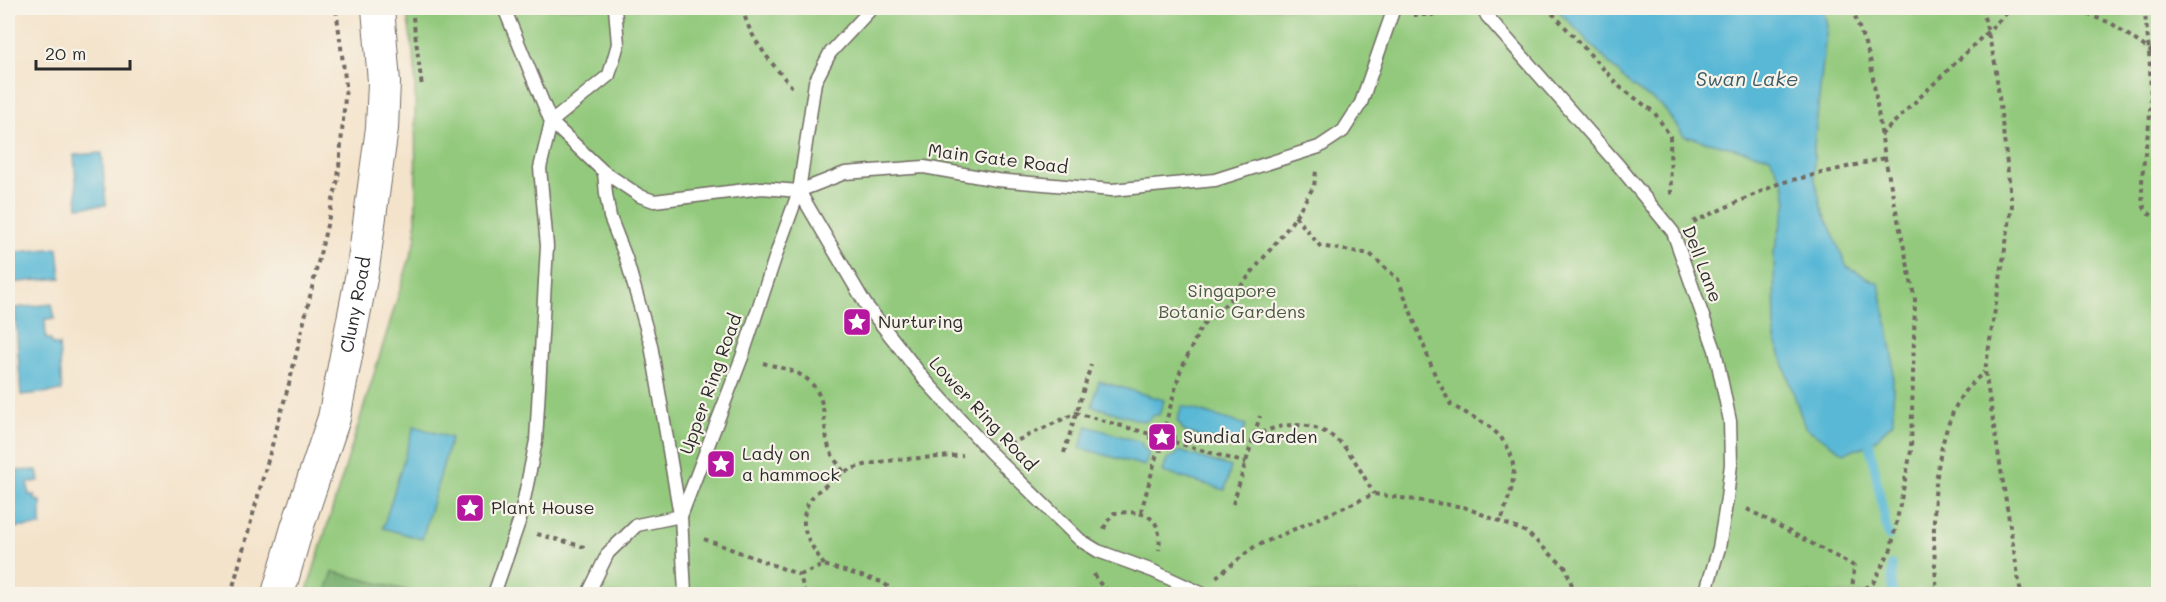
<svg xmlns="http://www.w3.org/2000/svg" width="2166" height="602" font-family="Mali,sans-serif">
<style>
.green{fill:#92c97c;stroke:#5e7a54;stroke-width:1.5}
.forest{fill:#75ad6c;stroke:#506c4c;stroke-width:1.5}
.water{fill:#58b8d6;stroke:#427280;stroke-width:1.5}
.lines{fill:none;stroke-linecap:round;stroke-linejoin:round}
.stream{stroke:#58b8d6;stroke-width:9}
.service-casing{stroke:#716b63;stroke-width:15}
.tertiary-casing{stroke:#716b63;stroke-width:34}
.path{stroke:#716b63;stroke-width:4;stroke-dasharray:4.5 4.5;stroke-linecap:butt}
.service{stroke:#fff;stroke-width:12}
.tertiary{stroke:#fff;stroke-width:32}
.path-bridge{stroke:#716b63;stroke-width:4;stroke-dasharray:4.5 4.5;stroke-linecap:butt}
.labels{text-anchor:middle;stroke-width:4.5;stroke-linejoin:round;paint-order:stroke}
.street-label{font-size:18px;fill:#2b2b2b;stroke:#f7f3e8}
.park-label{font-size:18px;fill:#4a5a43;stroke:#f7f3e8}
.poi-label{font-size:18px;fill:#2b2b2b;stroke:#f7f3e8;text-anchor:start}
.water-label{font-size:20px;font-style:italic;fill:#3b5c67;stroke:#f7f3e8}
</style>
<rect width="100%" height="100%" fill="#f7f3e8"/>
<filter id="ink" filterUnits="userSpaceOnUse"><feTurbulence type="fractalNoise" baseFrequency=".0167" numOctaves="2"/><feDisplacementMap in="SourceGraphic" scale="12" xChannelSelector="R" yChannelSelector="G"/><feConvolveMatrix kernelMatrix="1 2 1 2 8 2 1 2 1" color-interpolation-filters="sRGB"/></filter>
<filter id="wash" filterUnits="userSpaceOnUse"><feTurbulence type="fractalNoise" baseFrequency=".008" numOctaves="4" result="noise"/><feDisplacementMap in="SourceGraphic" scale="24" xChannelSelector="R" yChannelSelector="G"/><feGaussianBlur stdDeviation="1.35" result="paint"/><feColorMatrix in="noise" values="0 0 0 0 0 0 0 0 0 0 0 0 0 0 0 0 0 1.4 0 .05"/><feComposite in="paint" operator="in"/></filter>
<g filter="url(#wash)">
<rect width="100%" height="100%" fill="#f4e3cb"/>
<polygon class="green" points="406,8 2158,8 2158,594 306,594 416,238 415,65"/>
<polygon class="forest" points="333,572 334,572 421,594 325,594"/>
<g class="water">
<polygon points="1556,8 1823,8 1827,25 1814,145 1814,175 1821,206 1847,267 1879,284 1893,355 1893,422 1871,444 1844,453 1805,427 1775,339 1774,252 1787,202 1784,184 1770,157 1684,136 1662,106 1630,85"/>
<polygon points="102,153 106,205 78,207 74,155"/>
<polygon points="58,248 61,278 9,283 8,253"/>
<polygon points="52,304 55,319 45,319 46,339 50,339 53,345 59,345 62,391 21,395 15,308"/>
<polygon points="1099,381 1164,400 1159,415 1154,415 1145,422 1092,406"/>
<polygon points="1182,406 1246,425 1238,448 1185,432 1177,421"/>
<polygon points="414,426 451,438 422,539 383,528"/>
<polygon points="1087,426 1141,442 1143,448 1149,452 1145,466 1080,448"/>
<polygon points="1179,451 1231,467 1225,490 1163,472 1167,459 1176,455"/>
<polygon points="37,470 39,481 28,483 29,495 35,495 35,500 41,501 41,526 8,528 8,471"/>
</g>
<g class="lines">
<g class="stream">
<polyline points="1868,435 1888,536"/>
<polyline points="1892,565 1892,594"/>
</g>
</g>
</g>
<g filter="url(#ink)">
<g class="lines">
<g class="service-casing">
<g id="service">
<polyline points="504,8 551,122 604,172 640,196 654,201 762,188 799,191 845,173 924,167 997,180 1112,190 1215,180 1319,147 1343,131 1361,103 1394,8"/>
<polyline points="1483,8 1487,16 1619,166 1673,232 1715,350 1730,421 1731,464 1727,498 1719,548 1705,594"/>
<polyline points="551,122 609,75 618,44 615,8"/>
<polyline points="604,172 606,194 610,217 626,258 651,345 680,515"/>
<polyline points="799,191 866,305 925,380 991,453 1080,540 1098,551 1153,571 1203,594"/>
<polyline points="494,594 520,519 536,441 547,246 540,168 551,122"/>
<polyline points="588,594 608,553 637,525 681,516"/>
<polyline points="685,594 681,516 742,357 779,246 799,191 815,82 830,53 872,8"/>
</g>
</g>
<g class="tertiary-casing">
<g id="tertiary">
<path id="s1" d="M278,594L297,528L334,418L363,268L382,128L384,82L378,8"/>
</g>
</g>
<g class="path">
<path d="M743,8C747,36 774,66 792,87"/>
<polyline points="1545,8 1555,16 1620,87 1654,112 1670,136 1671,196"/>
<polyline points="1852,8 1870,58 1885,158 1915,300 1911,451 1891,549 1873,583 1857,594"/>
<polyline points="1982,8 1995,63 2012,206 1985,371 2021,594"/>
<path d="M2144,8C2149,43 2152,78 2150,114C2148,143 2139,174 2143,203C2144,211 2151,216 2158,218"/>
<polyline points="1413,15 1432,15 1443,8"/>
<polyline points="413,17 422,87"/>
<polyline points="1881,135 2012,8"/>
<polyline points="1295,216 1320,246 1370,254 1398,279 1435,375 1451,405 1486,424 1500,436 1510,451 1514,469 1512,487 1501,522"/>
<polyline points="1693,222 1780,183 1885,158"/>
<path d="M763,363C778,367 795,370 807,379C828,397 822,421 828,444C830,454 838,464 844,472"/>
<circle cx="1162" cy="438" r="12"/>
<polyline points="1165,426 1180,372 1201,327 1228,302 1290,225 1314,186 1316,171"/>
<path d="M1253,437C1287,418 1325,420 1350,454C1359,466 1366,481 1374,494"/>
<polyline points="1174,442 1246,463"/>
<polyline points="1010,444 1076,413 1150,434"/>
<polyline points="1064,453 1091,365"/>
<polyline points="1233,504 1260,416"/>
<polyline points="1747,509 1854,566 1852,594"/>
<polyline points="1141,512 1158,450"/>
<path d="M1104,529L1106,523L1114,513C1144,510 1163,515 1159,550"/>
<polyline points="537,534 588,548"/>
<polyline points="704,539 800,575 805,594"/>
<path d="M824,565C817,553 805,539 804,524C803,507 811,495 825,486C831,481 837,476 844,472C877,457 926,459 963,455"/>
<path d="M1094,574C1100,586 1107,592 1120,594"/>
<polyline points="800,575 824,565 882,582 898,594"/>
<polyline points="1216,577 1254,547 1374,494 1464,507 1526,532 1566,568 1575,594"/>
<polyline points="231,594 290,380 338,179 346,86 336,8"/>
<polyline points="1089,594 1106,590"/>
<polyline points="1128,594 1139,590"/>
<path d="M1937,594C1932,534 1929,449 1962,395C1967,387 1977,379 1984,372"/>
</g>
<use href="#service" class="service"/>
<use href="#tertiary" class="tertiary"/>
<polyline class="path-bridge" points="2070,8 2111,23 2158,56"/>
</g>
</g>
<defs>
<g id="sight-square" transform="scale(1.5)"><rect x="-9" y="-9" width="18" height="18" rx="4" fill="#b5179e" stroke="#f7f3e8"/><path d="M0-6L1.8-2.2L6-1.7L2.9 1.2L3.7 5.4L0 3.3L-3.7 5.4L-2.9 1.2L-6-1.7L-1.8-2.2Z" fill="#fff"/></g>
</defs>
<g fill-rule="evenodd">
<use href="#sight-square" x="857" y="322"/>
<use href="#sight-square" x="1162" y="437"/>
<use href="#sight-square" x="721" y="464"/>
<use href="#sight-square" x="470" y="508"/>
</g>
<g class="labels">
<g class="street-label">
<text transform="translate(998 159) rotate(7)" y="6">Main Gate Road</text>
<text transform="translate(1702 264) rotate(69)" y="6">Dell Lane</text>
<text dy="6" stroke="none"><textPath href="#s1" startOffset="300">Cluny Road</textPath></text>
<text transform="translate(711 384) rotate(-70)" y="6">Upper Ring Road</text>
<text transform="translate(983 414) rotate(47)" y="6">Lower Ring Road</text>
</g>
<g class="park-label">
<text x="1232" y="297">Singapore<tspan x="1232" dy="21">Botanic Gardens</tspan></text>
</g>
<g class="poi-label">
<text x="878" y="328">Nurturing</text>
<text x="1183" y="443">Sundial Garden</text>
<text x="742" y="460">Lady on<tspan x="742" dy="21">a hammock</tspan></text>
<text x="491" y="514">Plant House</text>
</g>
<g class="water-label">
<text x="1747" y="86">Swan Lake</text>
</g>
</g>
<rect width="2166" height="602" fill="none" stroke="#f7f3e8" stroke-width="30"/>
<path d="M36 60v9h94v-9" fill="none" stroke="#2b2b2b" stroke-width="3"/>
<text x="45" y="60" font-size="18" fill="#2b2b2b" stroke="#f7f3e8" stroke-width="4.5" paint-order="stroke">20 m</text>
</svg>
